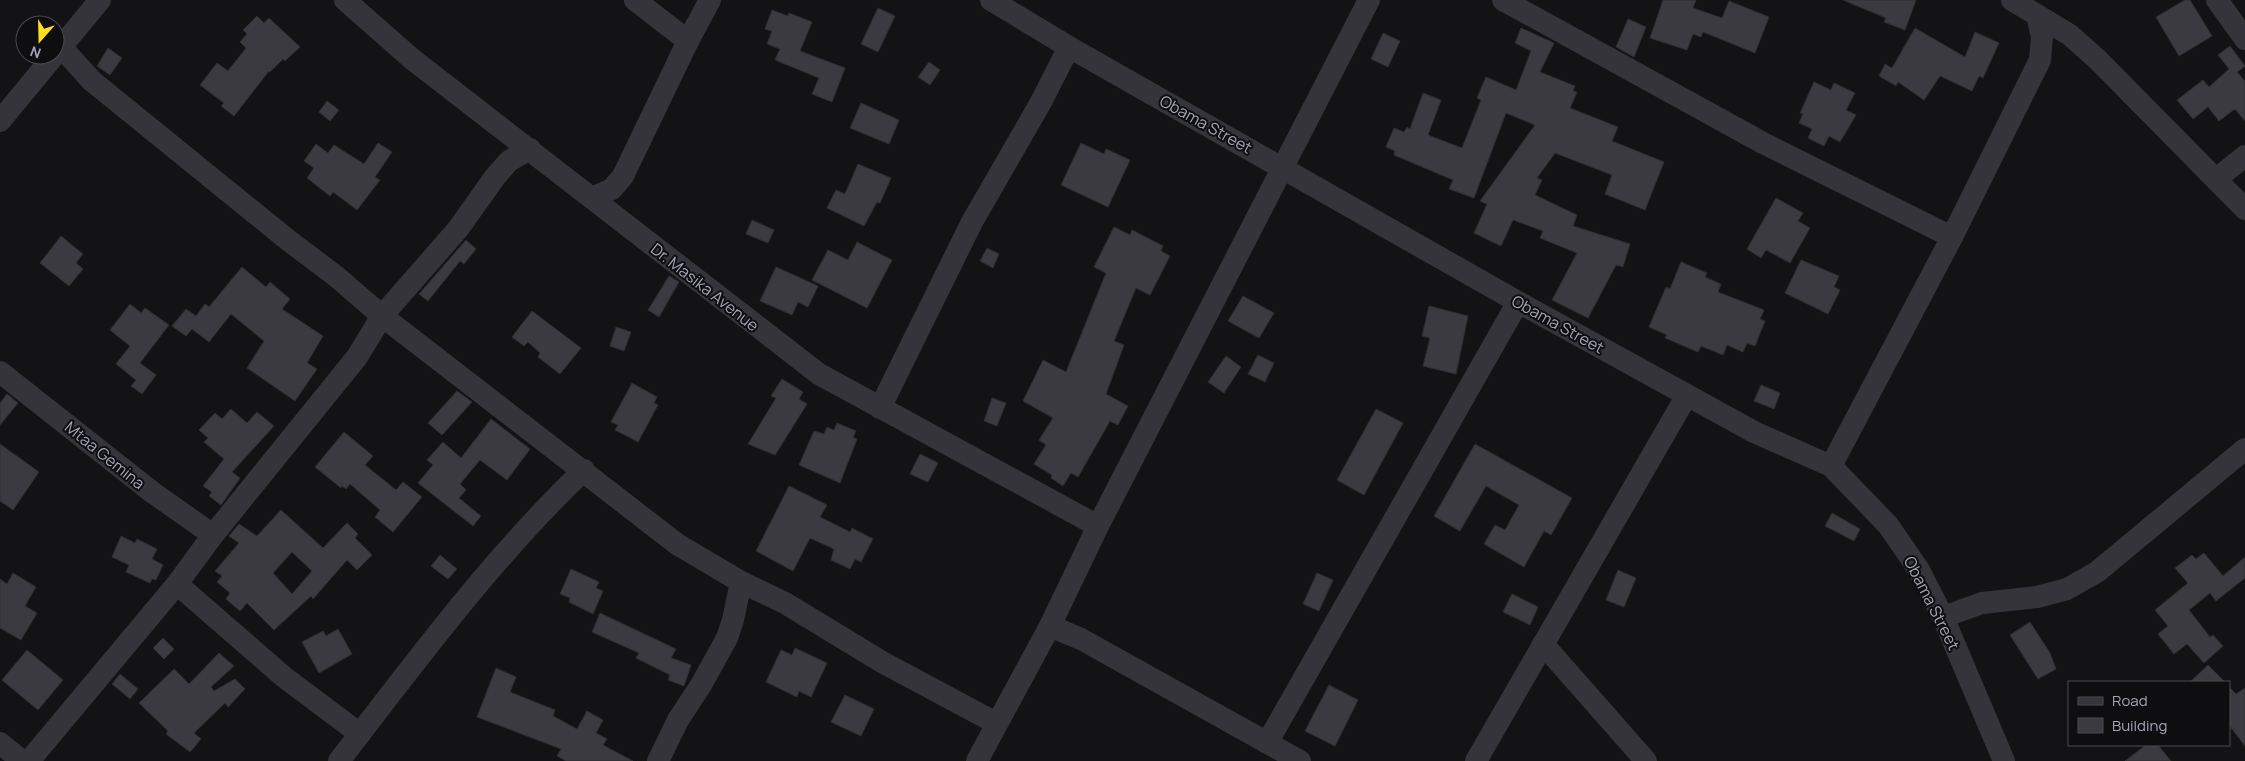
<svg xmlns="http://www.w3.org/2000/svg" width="2245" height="761" font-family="Manrope,sans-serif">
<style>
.building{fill:#3b3a40;stroke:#2e2d31;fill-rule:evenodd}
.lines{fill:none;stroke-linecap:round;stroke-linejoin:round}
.minor{stroke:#34343a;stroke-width:22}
.labels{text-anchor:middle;stroke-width:4;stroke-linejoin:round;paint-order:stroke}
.street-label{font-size:16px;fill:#a4a6b6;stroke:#0e0e10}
</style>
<rect width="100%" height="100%" fill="#131315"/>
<g class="building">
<polygon points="1663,0 1696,0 1693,8 1722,18 1729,1 1769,17 1755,53 1703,32 1701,37 1693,34 1687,50 1650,38"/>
<polygon points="1843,0 1916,0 1905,30 1884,22 1886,18"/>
<polygon points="2185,0 2190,0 2212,36 2179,56 2156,17"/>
<polygon points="878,8 895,16 878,52 861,44"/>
<polygon points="772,10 788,16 789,13 812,22 800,51 845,68 832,102 812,94 819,78 775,60 780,49 767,44 772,31 765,29"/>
<polygon points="257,16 264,23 269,18 300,47 285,61 283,59 270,72 269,71 234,116 221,106 224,103 200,85 217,63 228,71 246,48 240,42 247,34 243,30"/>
<polygon points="1628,19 1646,27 1634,57 1616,47"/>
<polygon points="1521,28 1554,43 1540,72 1575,86 1573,91 1577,92 1570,108 1618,127 1612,141 1664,162 1645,210 1605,194 1612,175 1555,153 1537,178 1542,180 1535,195 1577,215 1573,226 1630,244 1623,267 1616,265 1588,318 1552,300 1577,253 1540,238 1543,231 1513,220 1501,246 1474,233 1487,204 1480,201 1535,125 1506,113 1474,198 1449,189 1453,180 1394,155 1395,151 1386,147 1394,128 1404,132 1407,127 1410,129 1423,93 1441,100 1428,135 1462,148 1481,100 1477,98 1486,77 1516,90 1531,51 1515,43"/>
<polygon points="1915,28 1965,57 1975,32 1999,43 1983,78 1979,76 1972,91 1940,76 1924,100 1898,82 1896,86 1879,76 1885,64 1892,68"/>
<polygon points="1383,33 1400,41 1388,67 1371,59"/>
<polygon points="2230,46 2245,66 2237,72 2245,81 2245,121 2235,109 2219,121 2208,107 2193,119 2177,100 2203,80 2209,87 2229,69 2218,55"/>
<polygon points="108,48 122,58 110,75 97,66"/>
<polygon points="929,62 940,70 930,85 918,77"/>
<polygon points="1814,82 1831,90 1834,83 1855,93 1846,110 1856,115 1840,142 1829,136 1824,146 1808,138 1812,129 1799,123 1803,114 1800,113"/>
<polygon points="327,101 339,110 330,121 319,112"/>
<polygon points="861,103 899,120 889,144 850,128"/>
<polygon points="378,143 392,152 375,177 380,180 357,210 333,192 330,196 307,178 314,168 304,161 316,144 328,153 334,145 364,164"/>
<polygon points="1081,143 1104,154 1106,149 1130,160 1108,207 1061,185"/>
<polygon points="858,164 891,178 880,203 877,202 864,226 827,208 836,190 845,194"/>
<polygon points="1776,198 1803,213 1798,221 1810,228 1790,263 1766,250 1761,258 1747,249"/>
<polygon points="752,220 774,230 768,243 746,234"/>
<polygon points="1114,227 1130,235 1132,230 1163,246 1161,251 1170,256 1150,295 1136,288 1114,341 1124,345 1106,394 1128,406 1118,425 1110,421 1078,477 1071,473 1063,486 1051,478 1052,475 1034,464 1046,445 1039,440 1053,418 1023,401 1043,360 1066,372 1106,273 1094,267"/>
<polygon points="61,236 83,254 76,263 83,269 69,286 40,263"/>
<polygon points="466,240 476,249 464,264 460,261 428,301 419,294"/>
<polygon points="857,242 892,260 867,308 812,280 828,250 848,260"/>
<polygon points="987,248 999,254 993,268 980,261"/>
<polygon points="1801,260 1839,276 1834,287 1840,290 1828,314 1785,293"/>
<polygon points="1681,262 1707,273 1705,277 1721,284 1718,292 1764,310 1760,319 1765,321 1755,346 1747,343 1743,352 1727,345 1723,355 1701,346 1698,352 1665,338 1667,335 1649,327 1666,287 1670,289"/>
<polygon points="242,267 266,287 270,282 290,299 282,309 323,336 307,363 317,369 295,401 247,368 264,341 231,314 209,342 192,329 186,336 172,326 186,309 196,316 205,304 209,307"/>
<polygon points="776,267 818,286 808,307 798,302 792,315 760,301"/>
<polygon points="669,276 679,282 659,317 648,310"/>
<polygon points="1243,296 1274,313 1259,338 1228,321"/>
<polygon points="130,304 141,313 145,308 169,325 140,363 156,375 142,394 131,386 136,380 116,364 130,346 110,330"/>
<polygon points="1429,306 1468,316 1456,374 1423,366 1430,338 1422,336"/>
<polygon points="532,311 581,348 560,374 538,357 540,353 528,342 524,346 512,337"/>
<polygon points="616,327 631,332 624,351 610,346"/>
<polygon points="1258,355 1274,363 1265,382 1248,374"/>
<polygon points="1226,356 1241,367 1224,393 1208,382"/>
<polygon points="782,379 803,392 799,399 807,404 775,455 748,444 776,398 771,396"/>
<polygon points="632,383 657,397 654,403 658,405 638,442 615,430 618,425 611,422"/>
<polygon points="1761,385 1780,393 1774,409 1754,401"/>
<polygon points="457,391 472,402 442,435 428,423"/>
<polygon points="7,394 18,403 0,425 0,403"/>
<polygon points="992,398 1006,403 997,426 984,421"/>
<polygon points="231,409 247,423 257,412 274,426 232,472 240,478 221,505 209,496 212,492 203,486 224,459 204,442 208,438 199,430 215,413 222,419"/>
<polygon points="1376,409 1403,423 1364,495 1337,480"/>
<polygon points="491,419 530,449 507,480 480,460 460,484 466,490 459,498 481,516 473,526 418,483 433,465 427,460 443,442 461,458"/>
<polygon points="837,423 856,431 853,437 857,439 840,483 799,465 814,431 824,434 827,427 834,430"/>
<polygon points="344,432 373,456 365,465 396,490 403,482 422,497 393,532 375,517 380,510 350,484 346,489 342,486 341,488 315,467"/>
<polygon points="0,444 39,472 13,510 0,501"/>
<polygon points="1475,444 1572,498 1551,535 1544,531 1524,567 1484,544 1495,525 1505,530 1519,505 1486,486 1460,531 1434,516"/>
<polygon points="920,454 938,463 928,482 910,474"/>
<polygon points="789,486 827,505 820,517 850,532 852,528 873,539 861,562 855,559 850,569 831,560 834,549 810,538 793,571 756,551"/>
<path d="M281,510L323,548L347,523L358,534L355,538L372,555L357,570L347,560L313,599L311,596L274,630L247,603L240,611L226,599L230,593L217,582L222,576L215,571L239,543L229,536L239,524L257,536ZM292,552L312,571L292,594L273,573Z"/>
<polygon points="1832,513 1860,529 1854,541 1825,526"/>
<polygon points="121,536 135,543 137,539 157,549 152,559 163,565 156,580 152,579 150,583 126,572 129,565 112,557"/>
<polygon points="2204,553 2223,576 2245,557 2245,578 2216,601 2210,593 2189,610 2210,637 2213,635 2223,646 2204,663 2187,644 2174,654 2158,634 2168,626 2155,610 2188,583 2175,568 2192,555 2196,559"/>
<polygon points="440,555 457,569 448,579 431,566"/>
<polygon points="571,569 599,582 596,588 603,591 593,614 569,602 570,598 560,594"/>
<polygon points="1618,570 1636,578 1624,607 1606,600"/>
<polygon points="13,573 36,587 25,606 37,613 21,640 0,628 0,579 7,584"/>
<polygon points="1317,573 1333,580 1319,611 1303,604"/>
<polygon points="1512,594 1538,607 1530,625 1503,612"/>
<polygon points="600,613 676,649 671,658 691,665 684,686 668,680 670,675 636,658 639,653 592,632"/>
<polygon points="2030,622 2050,653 2056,669 2038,679 2010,635"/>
<polygon points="338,629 352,654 319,673 302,642 323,631 326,636"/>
<polygon points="163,638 174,649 164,659 153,648"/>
<polygon points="795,648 827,663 811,697 799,691 797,697 766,682 781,650 792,655"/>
<polygon points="27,650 63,680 38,710 2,680"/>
<polygon points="219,653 234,666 211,687 214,691 235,679 245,689 228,707 225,703 194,733 201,739 190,752 166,734 168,731 139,703 174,669 189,684"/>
<polygon points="2208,665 2225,682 2190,682"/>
<polygon points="496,668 516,677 510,692 555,710 553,716 577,729 587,711 603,720 596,733 607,739 603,745 633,761 566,761 557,756 561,749 477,717"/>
<polygon points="120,674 138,689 130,699 112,684"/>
<polygon points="1329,685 1358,700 1335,746 1305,731"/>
<polygon points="2229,687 2236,694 2245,688 2245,746 2229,725"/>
<polygon points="845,695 874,709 861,736 831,722"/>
<polygon points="2146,745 2158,745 2171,761 2125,761"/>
</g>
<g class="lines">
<g class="minor">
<polyline points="345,0 412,59 819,374 1098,526"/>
<polyline points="635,0 688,41"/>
<polyline points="991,0 1069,47 1518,302 1754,432 1831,466 1888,525 1919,570 1943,617 2004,761"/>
<polyline points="1503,0 1763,143 1952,237"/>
<polyline points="2012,0 2070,35 2098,60 2245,209"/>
<polyline points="2217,0 2245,39"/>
<polyline points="62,48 92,81 288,240 337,277 382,316 677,544 741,582 785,603 882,662 996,723"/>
<polyline points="0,121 100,0"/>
<polyline points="2216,179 2245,156"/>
<polyline points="592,198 612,189 623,176 688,41 710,0"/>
<polyline points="0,372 152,492 213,535"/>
<polyline points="880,408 972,222 1041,102 1069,47"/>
<polyline points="1831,466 1952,237 2040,60 2042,37 2037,15"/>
<polyline points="177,584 284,677 360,734"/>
<polyline points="1943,617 1982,603 2037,597 2067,589 2097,572 2245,449"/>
<polyline points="1050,626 1081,639 1300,761"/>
<polyline points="1543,644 1646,761"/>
<polyline points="0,743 22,761"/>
<polyline points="1267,743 1518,302"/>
<polyline points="29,761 177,584 213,535 357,357 382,316 458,229 495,177 509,161 530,149"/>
<path d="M339,761C416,661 492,558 584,470"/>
<polyline points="658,761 678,720 701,685 727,638 733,620 741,582"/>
<polyline points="977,761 1050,626 1098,526 1369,0"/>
<polyline points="1476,761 1687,395"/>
</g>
</g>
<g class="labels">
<g class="street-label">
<text transform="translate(1206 124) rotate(29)" y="6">Obama Street</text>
<text transform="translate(705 287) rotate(38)" y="6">Dr. Masika Avenue</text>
<text transform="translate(1558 324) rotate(29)" y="6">Obama Street</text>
<text transform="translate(105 455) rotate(39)" y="6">Mtaa Gemina</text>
<text transform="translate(1932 603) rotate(63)" y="6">Obama Street</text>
</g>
</g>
<rect x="2068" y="681" width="162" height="65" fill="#0e0e10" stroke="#4a4b52"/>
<rect x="2078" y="697" width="25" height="8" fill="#34343a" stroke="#4a4b52"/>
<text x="2112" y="706" font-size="15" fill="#a4a6b6">Road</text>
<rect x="2078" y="718" width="25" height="15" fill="#3b3a40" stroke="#4a4b52"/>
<text x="2112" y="731" font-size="15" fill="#a4a6b6">Building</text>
<g transform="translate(40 40) rotate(200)"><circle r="24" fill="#0e0e10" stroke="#4a4b52"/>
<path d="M0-4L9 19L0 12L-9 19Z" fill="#ffde21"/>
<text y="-8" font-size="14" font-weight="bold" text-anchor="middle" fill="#a4a6b6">N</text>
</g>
</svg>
